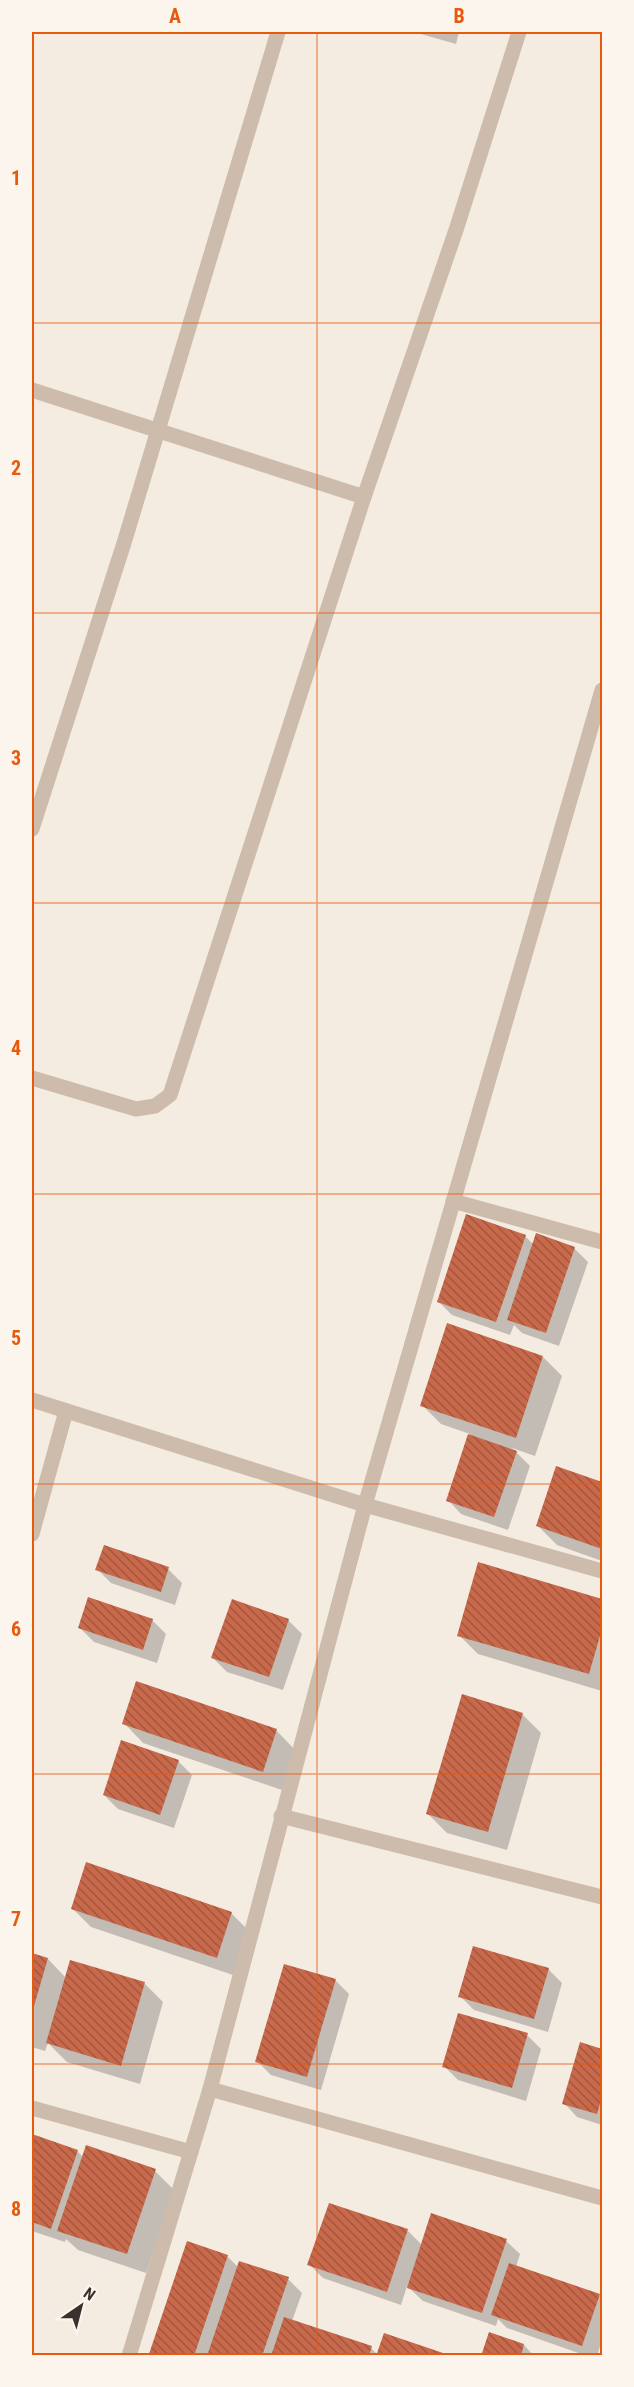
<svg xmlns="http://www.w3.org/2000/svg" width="634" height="2387" font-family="'Roboto Condensed',sans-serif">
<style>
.shadow{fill:#0003}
.building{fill:url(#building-back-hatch)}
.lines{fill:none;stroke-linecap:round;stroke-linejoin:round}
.street{stroke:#cdbbac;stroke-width:15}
.grid{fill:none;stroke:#e8590c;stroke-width:1.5;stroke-opacity:0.55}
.neatline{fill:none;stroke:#e8590c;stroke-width:2}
.grid-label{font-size:20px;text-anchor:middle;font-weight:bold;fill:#e8590c}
</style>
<defs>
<pattern id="building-back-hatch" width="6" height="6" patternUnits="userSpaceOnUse" patternTransform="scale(1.5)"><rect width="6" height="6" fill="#c8694b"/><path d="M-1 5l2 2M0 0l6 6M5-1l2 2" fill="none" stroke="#a4573f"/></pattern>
</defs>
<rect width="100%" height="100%" fill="#f4ebe1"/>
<g class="shadow">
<polygon points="414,32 459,32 456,44"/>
<polygon points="525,1236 534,1245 574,1248 588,1262 559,1346 522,1333 514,1325 510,1335 452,1315 438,1301"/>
<polygon points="543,1357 562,1376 535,1456 512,1448 530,1466 508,1530 461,1514 448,1500 470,1434 441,1424 422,1405"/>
<polygon points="557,1468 602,1483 602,1561 557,1545 538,1526"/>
<polygon points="479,1564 602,1600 602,1691 478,1654 459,1635"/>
<polygon points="97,1569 168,1569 182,1583 175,1605 111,1583"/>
<polygon points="152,1620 166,1634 157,1663 94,1642 80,1628"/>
<polygon points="288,1620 302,1634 283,1690 227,1672 213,1658"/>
<polygon points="522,1714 541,1733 507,1850 447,1833 428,1814"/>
<polygon points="124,1723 276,1730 295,1750 282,1790 143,1743"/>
<polygon points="178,1761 192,1775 174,1828 118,1809 104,1795"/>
<polygon points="72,1908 231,1913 250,1932 236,1976 91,1927"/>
<polygon points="32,1954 48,1959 66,1978 144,1983 163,2002 140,2084 67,2062 48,2043 45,2051 32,2047"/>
<polygon points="548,1969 562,1983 548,2032 474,2010 460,1996"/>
<polygon points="335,1980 349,1994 321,2090 271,2075 257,2061"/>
<polygon points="527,2035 541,2049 526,2101 458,2080 444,2066"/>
<polygon points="581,2044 602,2051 602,2125 577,2117 564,2103"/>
<polygon points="32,2135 77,2151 83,2157 155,2171 174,2190 146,2273 78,2250 66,2239 65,2242 32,2231"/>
<polygon points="407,2230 422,2245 506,2241 520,2254 516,2267 599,2295 602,2299 602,2340 597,2356 587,2356 507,2328 498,2319 496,2326 423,2301 407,2286 401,2305 323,2278 309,2264"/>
<polygon points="227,2256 238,2267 288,2279 302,2293 292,2321 371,2348 378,2355 446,2356 153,2356"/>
<polygon points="524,2345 534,2356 482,2356"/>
</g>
<g class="building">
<polygon points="466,1214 526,1235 496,1322 437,1302"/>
<polygon points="536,1233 575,1247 546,1333 507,1320"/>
<polygon points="447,1323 543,1356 516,1438 420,1406"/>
<polygon points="468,1434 517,1451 494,1517 446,1501"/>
<polygon points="556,1466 602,1482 602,1549 536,1526"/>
<polygon points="104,1545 169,1567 161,1592 95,1570"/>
<polygon points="478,1562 602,1599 602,1629 589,1674 457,1636"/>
<polygon points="88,1597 153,1619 143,1650 78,1628"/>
<polygon points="232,1599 289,1619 269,1677 211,1658"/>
<polygon points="136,1681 277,1729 263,1772 122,1724"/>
<polygon points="462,1694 523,1713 488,1832 426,1814"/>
<polygon points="121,1740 179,1760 160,1815 103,1795"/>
<polygon points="86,1862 232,1912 217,1958 71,1909"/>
<polygon points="473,1946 549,1968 534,2019 458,1997"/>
<polygon points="32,1953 48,1958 32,2013"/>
<polygon points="70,1960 145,1982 121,2066 46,2043"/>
<polygon points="284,1964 336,1979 307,2077 255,2062"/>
<polygon points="458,2013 528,2033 512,2088 442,2067"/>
<polygon points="580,2042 602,2049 602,2097 597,2114 562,2104"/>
<polygon points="32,2134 78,2150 51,2229 32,2222"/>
<polygon points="86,2145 156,2169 127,2254 57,2231"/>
<polygon points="329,2203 408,2229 387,2292 307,2265"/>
<polygon points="431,2213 507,2239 482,2313 407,2288"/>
<polygon points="187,2241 228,2255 194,2356 154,2356 149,2354"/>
<polygon points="239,2261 289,2277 262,2356 207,2356"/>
<polygon points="509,2263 600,2294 582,2346 491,2315"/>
<polygon points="284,2317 372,2346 369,2356 271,2356"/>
<polygon points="489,2332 524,2344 521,2356 481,2356"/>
<polygon points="384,2333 449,2355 449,2356 376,2356"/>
</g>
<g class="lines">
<g class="street">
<polyline points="32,390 364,497 456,230 519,32"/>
<polyline points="32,829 124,543 278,32"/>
<polyline points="32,1078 136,1109 155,1106 170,1095 364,497"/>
<polyline points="453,1201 602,1242"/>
<polyline points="32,1400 365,1505 602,1571"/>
<polyline points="32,1534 66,1411"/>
<polyline points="281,1816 602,1897"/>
<polyline points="210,2089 602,2198"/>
<polyline points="32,2108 191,2152"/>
<polyline points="129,2356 210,2089 365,1505 602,690"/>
</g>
</g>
<path class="grid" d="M317,32V2356M32,323H602M32,613H602M32,903H602M32,1194H602M32,1484H602M32,1774H602M32,2064H602"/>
<rect width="634" height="2387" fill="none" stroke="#fbf5ee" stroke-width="66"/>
<g transform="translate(81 2306) rotate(35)" stroke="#fbf5ee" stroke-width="4.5" paint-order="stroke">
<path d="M0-4.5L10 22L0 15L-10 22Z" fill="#3b302b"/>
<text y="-9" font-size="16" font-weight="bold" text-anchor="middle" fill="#3b302b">N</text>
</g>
<rect x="33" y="33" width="568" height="2321" class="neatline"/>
<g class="grid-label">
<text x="175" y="23">A</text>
<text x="459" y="23">B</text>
<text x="16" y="185">1</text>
<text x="16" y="475">2</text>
<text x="16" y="765">3</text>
<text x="16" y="1055">4</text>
<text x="16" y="1345">5</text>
<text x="16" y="1636">6</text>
<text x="16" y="1926">7</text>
<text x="16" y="2216">8</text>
</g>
</svg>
